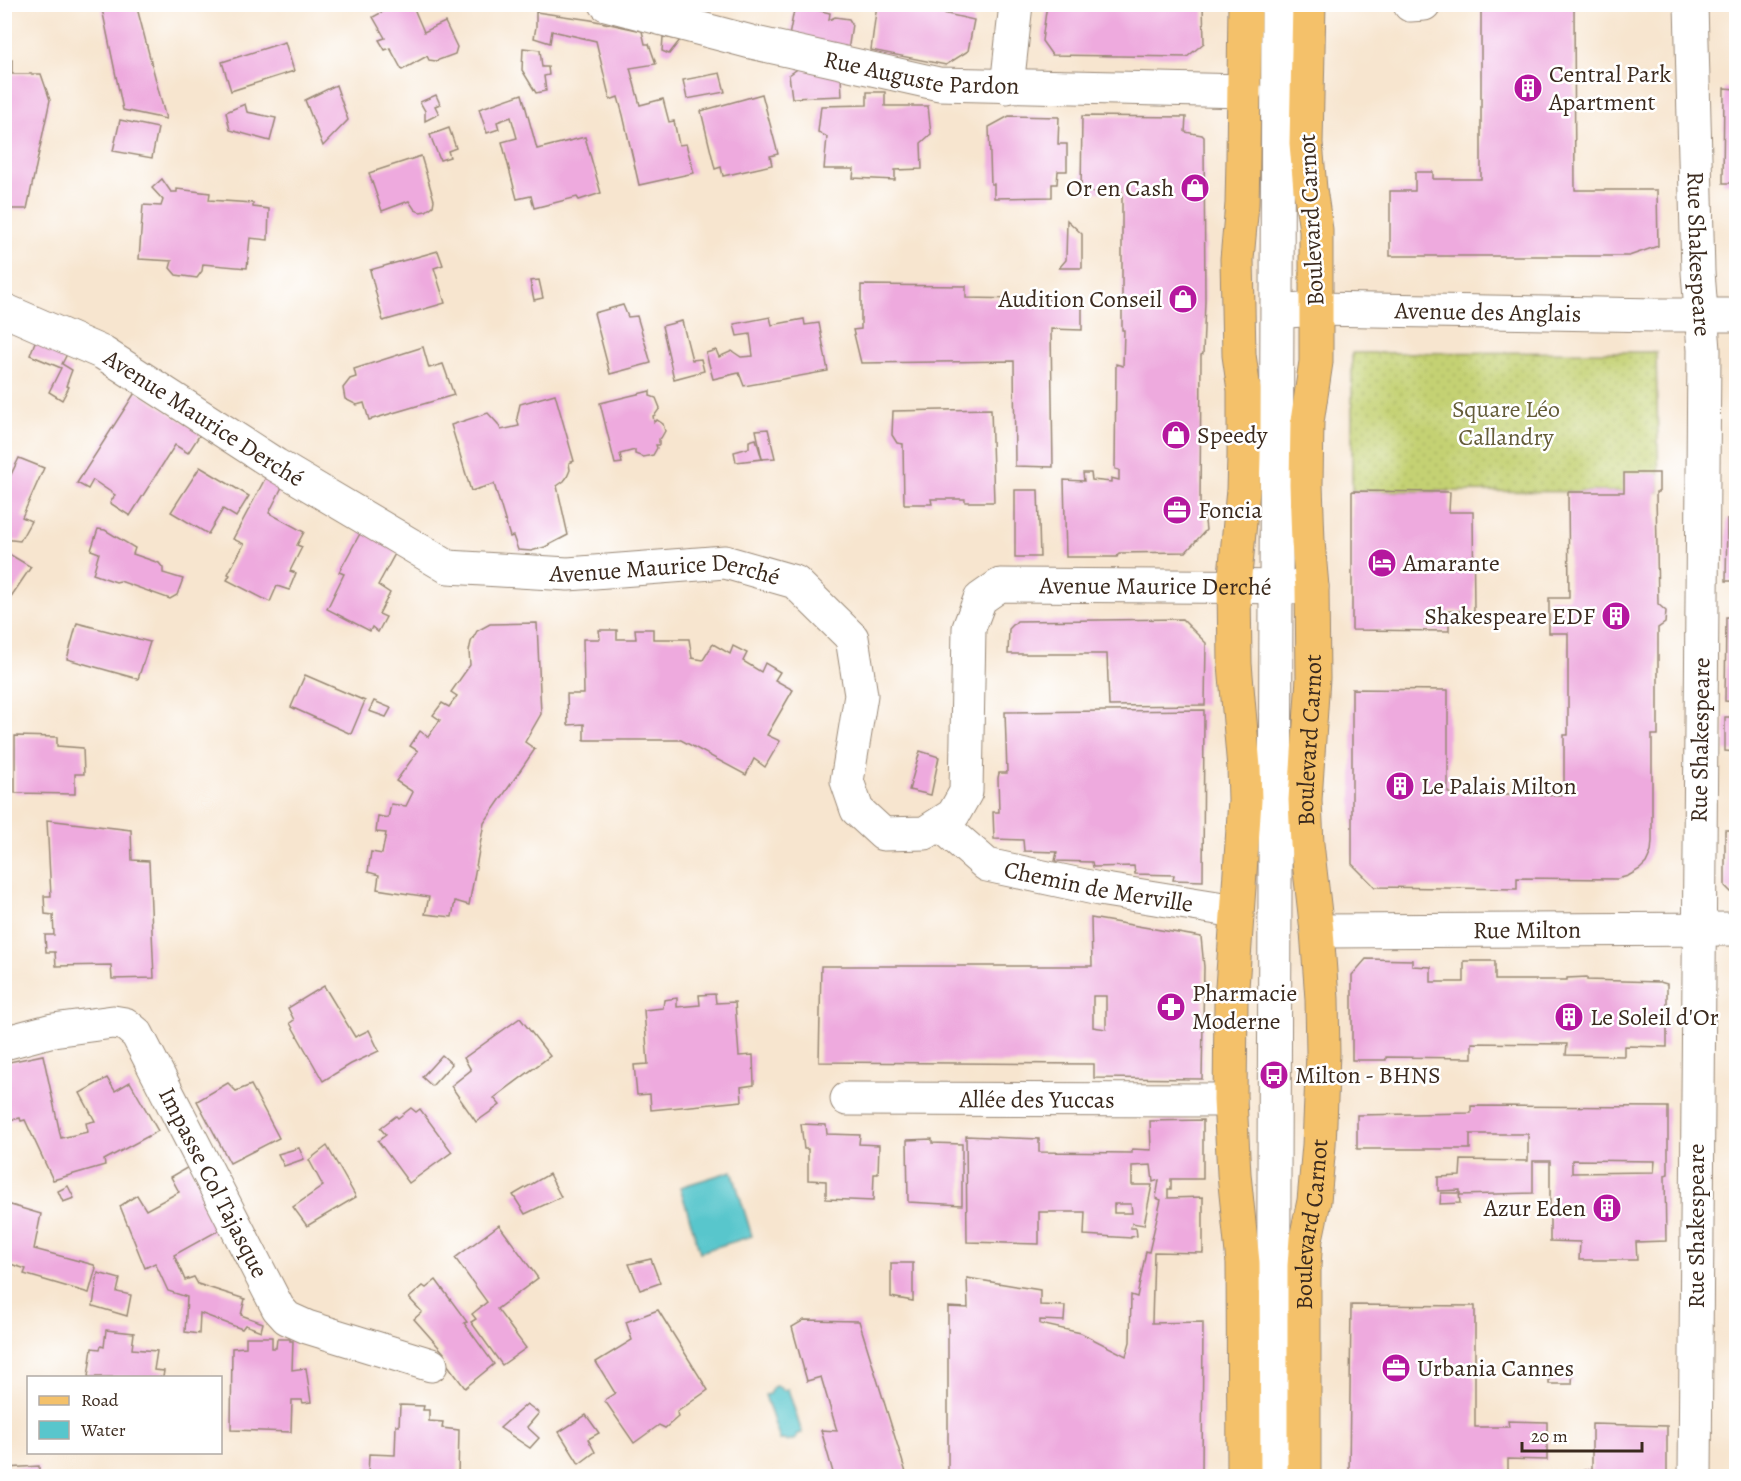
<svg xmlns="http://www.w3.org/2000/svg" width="1741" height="1481" font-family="Alegreya,serif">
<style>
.grass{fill:url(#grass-dots);stroke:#807e48;stroke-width:1.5}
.water{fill:#58c6cc;stroke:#4a7875;stroke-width:1.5}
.building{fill:#eeaade;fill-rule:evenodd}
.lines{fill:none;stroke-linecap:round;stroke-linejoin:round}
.minor-casing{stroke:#998876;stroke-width:35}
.major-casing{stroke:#998876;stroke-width:35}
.minor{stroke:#fff;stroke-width:33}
.major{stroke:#f4c16a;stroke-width:33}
.labels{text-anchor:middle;stroke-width:5;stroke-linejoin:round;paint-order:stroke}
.street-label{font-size:24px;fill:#3b2a1e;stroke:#fff}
.poi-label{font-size:24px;fill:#3b2a1e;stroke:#fff;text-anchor:start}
.park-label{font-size:24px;fill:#645c38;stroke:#fff}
</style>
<defs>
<pattern id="grass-dots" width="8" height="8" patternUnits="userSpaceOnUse" patternTransform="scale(1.5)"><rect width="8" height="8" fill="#c4d173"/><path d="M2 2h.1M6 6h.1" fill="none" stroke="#a9b463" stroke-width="1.8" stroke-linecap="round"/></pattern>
</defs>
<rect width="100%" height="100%" fill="#fff"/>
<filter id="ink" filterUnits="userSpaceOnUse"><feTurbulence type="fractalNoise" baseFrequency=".0167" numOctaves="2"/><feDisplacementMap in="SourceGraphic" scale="12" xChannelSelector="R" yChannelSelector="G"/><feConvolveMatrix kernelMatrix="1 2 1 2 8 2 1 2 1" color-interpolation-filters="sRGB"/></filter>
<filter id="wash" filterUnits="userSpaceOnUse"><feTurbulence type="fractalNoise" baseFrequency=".008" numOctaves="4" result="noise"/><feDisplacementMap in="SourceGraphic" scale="24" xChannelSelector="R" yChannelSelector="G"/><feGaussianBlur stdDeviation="1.35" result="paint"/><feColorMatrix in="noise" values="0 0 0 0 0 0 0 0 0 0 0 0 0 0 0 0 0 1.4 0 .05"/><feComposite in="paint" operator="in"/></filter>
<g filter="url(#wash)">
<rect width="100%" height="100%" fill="#f7e5cf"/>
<polygon class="grass" points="1656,352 1659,492 1352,491 1352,353"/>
<g class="water">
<polygon points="732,1171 752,1236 700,1252 680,1187"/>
<polygon points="776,1386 780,1387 782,1390 788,1389 802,1433 797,1434 796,1439 787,1442 784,1440 780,1440 765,1395 769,1394 773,1387"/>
</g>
<g id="blocks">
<g class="building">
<polygon points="101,4 136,4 166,119 123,110"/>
<polygon points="397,4 412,4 424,32 445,22 457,47 455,54 436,61 429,60 427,56 402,70 390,48 385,50 379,40 385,38 373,17"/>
<polygon points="877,4 904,4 926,9 926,4 939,4 938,12 974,20 968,51 946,65 871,50"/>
<polygon points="1047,4 1203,4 1204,43 1187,57 1052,55 1042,41"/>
<polygon points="1481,4 1574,4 1575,190 1657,190 1658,246 1629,256 1390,256 1390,191 1415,191 1415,172 1433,172 1433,179 1481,179"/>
<polygon points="795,5 830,13 829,20 835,17 849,19 852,24 848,51 789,36"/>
<polygon points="536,12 591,20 642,31 645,44 649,44 656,64 630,68 640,105 663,99 669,122 674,121 679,145 686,144 694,173 639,185 623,115 618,97 610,100 596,41 552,31 550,43 534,38 536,27"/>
<polygon points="663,37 680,40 669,54 662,51"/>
<polygon points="285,42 294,71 231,91 222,62"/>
<polygon points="523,48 540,50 542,67 548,67 549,75 544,76 546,91 536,93 522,70"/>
<polygon points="4,60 12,60 12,74 41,74 50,100 27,209 4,209"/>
<polygon points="799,68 841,77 842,96 792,98 789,75"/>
<polygon points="720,73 725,92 687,99 683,80"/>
<polygon points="336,85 348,120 323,146 305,100"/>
<polygon points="1724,88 1736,89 1736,183 1723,183"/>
<polygon points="867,92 885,92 885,106 928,106 931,134 921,143 922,169 895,170 895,180 853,178 854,169 824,169 827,137 818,132 821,106 867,105"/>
<polygon points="522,94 537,149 585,137 601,193 579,200 577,197 534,208 531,196 517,199 502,142 517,138 511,117 497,122 499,129 487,133 479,109"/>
<polygon points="762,94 778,154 770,156 772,165 723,176 721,167 715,169 701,111"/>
<polygon points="436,95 440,104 435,106 439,114 425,121 425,111 420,102"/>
<polygon points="245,104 247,112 276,118 270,141 230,130 226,112"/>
<polygon points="1009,116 1059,117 1058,144 1067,144 1067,171 1058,171 1057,184 1052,184 1052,197 994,198 994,184 991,184 989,127"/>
<polygon points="1082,116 1186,117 1185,132 1202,135 1204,137 1205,301 1203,354 1201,355 1200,505 1203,504 1206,530 1186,552 1119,553 1117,557 1066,557 1064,480 1084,481 1083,473 1091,473 1092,480 1111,482 1111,478 1119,480 1119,470 1115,469 1116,364 1123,366 1124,330 1122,330 1122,192 1081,192"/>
<polygon points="120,120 158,128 152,158 113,151"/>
<polygon points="449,128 456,148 448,151 450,157 440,160 430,135"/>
<polygon points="421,156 434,200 433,206 426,211 420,212 415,210 409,201 382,211 369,173"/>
<polygon points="162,179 171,192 177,192 177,189 210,193 209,200 253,203 253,207 269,209 268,240 250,238 247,268 203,264 202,271 197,278 176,275 170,268 172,261 139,259 143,205 161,206 163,200 152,188"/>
<polygon points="1067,220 1082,234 1082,268 1059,268 1066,260"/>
<polygon points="438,251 443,265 434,268 445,303 383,321 370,270"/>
<polygon points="539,280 543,298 534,300 530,281"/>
<polygon points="861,285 966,286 966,298 1082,300 1082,330 1051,329 1053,467 1015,466 1014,361 861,363 853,330 861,329"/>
<polygon points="623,305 628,317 637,316 651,363 610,374 594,313"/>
<polygon points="770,317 772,325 804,319 805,325 819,323 828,371 744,386 739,373 713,379 706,353 716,350 719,357 732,351 741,357 753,356 750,334 737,336 734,324"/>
<polygon points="682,321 692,360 701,359 704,371 674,379 662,326"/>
<polygon points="38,334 67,354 62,364 72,370 66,386 69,387 62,400 49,392 61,368 30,355"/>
<polygon points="423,347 429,368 443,364 454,395 369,420 364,403 357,405 345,399 343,388 350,379 356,377 354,369"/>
<polygon points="136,391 201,433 188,453 175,445 130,516 110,503 115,495 93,480 88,489 77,483"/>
<polygon points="650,391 650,396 656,398 660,408 655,415 653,416 654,422 657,420 663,424 665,431 661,438 659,439 659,445 656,445 657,448 653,455 643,457 635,454 635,450 620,454 622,463 615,464 600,403"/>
<polygon points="555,394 574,461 569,463 570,470 567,477 564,481 557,486 568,535 545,547 531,551 518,550 513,536 510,537 494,484 471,491 451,425 488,413 498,424 501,430 519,426 517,418 520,404"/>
<polygon points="991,409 994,502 965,502 965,499 931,499 932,504 904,504 903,444 897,443 892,435 893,411"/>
<polygon points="768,429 775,458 762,459 756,430"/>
<polygon points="756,439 762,459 736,462 734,452 749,448 749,441"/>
<polygon points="19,458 44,468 22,517 31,521 20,541 4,539 4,489"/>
<polygon points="200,467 249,496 236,517 223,509 208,534 171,512"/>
<polygon points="1624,473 1659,473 1659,492 1656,492 1658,604 1666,611 1665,623 1658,628 1658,735 1652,735 1652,841 1651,852 1646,863 1640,869 1628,876 1617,879 1517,878 1517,889 1375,887 1352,864 1352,689 1448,690 1448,793 1561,795 1561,791 1564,791 1564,735 1568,735 1568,633 1549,633 1549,598 1569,598 1568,492 1624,492"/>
<polygon points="267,475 283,485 269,513 304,532 297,545 302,547 290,571 296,573 289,590 277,586 270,602 227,580 230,575 228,574 244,544 233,539"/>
<polygon points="1015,490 1038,490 1040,557 1015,557"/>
<polygon points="1352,491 1450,492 1449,512 1473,512 1474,611 1449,611 1449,631 1352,630"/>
<polygon points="1727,519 1736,519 1736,581 1726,581"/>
<polygon points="98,529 105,530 135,548 133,554 159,563 163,568 163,573 183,579 177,595 170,599 120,581 116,582 93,574 99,553 91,550"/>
<polygon points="362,530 397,550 378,585 390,593 379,614 386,617 378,632 372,627 370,631 327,609 344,574 339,572"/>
<polygon points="4,551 31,567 4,607"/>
<polygon points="1726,617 1736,617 1736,702 1725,701"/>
<polygon points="1182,619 1206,643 1205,705 1109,706 1107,654 1008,654 1009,629 1017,621"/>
<polygon points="77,623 150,642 138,679 67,659"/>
<polygon points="537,623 541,714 525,742 535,749 484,823 469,905 455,901 452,917 425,914 429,897 377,889 379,875 368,872 371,852 382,854 386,833 376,832 378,816 388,818 391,804 406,806 413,792 396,781 418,751 410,746 420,731 428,737 440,720 433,715 442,703 449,707 457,696 451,692 470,665 469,651 471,642 477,631 490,624"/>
<polygon points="635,629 653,629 653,639 689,639 692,658 703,660 713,644 730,654 733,646 747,653 743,661 761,672 765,663 780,672 775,680 793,690 767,735 780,741 765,767 754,759 746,775 681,740 584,740 584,724 568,725 567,694 584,694 583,639 600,639 599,630 617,630 617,639 636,639"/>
<polygon points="305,675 365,701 351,734 291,707"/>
<polygon points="374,701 391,708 386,717 369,711"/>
<polygon points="1204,710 1203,881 1173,880 1174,875 1135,874 1134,866 1093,867 1092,862 1055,861 1057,852 1024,851 1023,840 994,839 993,812 999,812 998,778 999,773 1007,773 1005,712"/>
<polygon points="1725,717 1736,717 1736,752 1725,751"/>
<polygon points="15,736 57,737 57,746 83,748 84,774 75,774 75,794 15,793"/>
<polygon points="920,751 939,757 931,795 909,790"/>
<polygon points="47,820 131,830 132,860 149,861 154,978 112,979 111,965 56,966 55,952 46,952 45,935 54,935 53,915 45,914 44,896 51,896"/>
<polygon points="1725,830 1735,830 1735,838 1736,838 1736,897 1725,886"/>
<path d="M1091,918L1201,937L1204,967L1202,1079L1094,1078V1064L819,1062L821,966H1092ZM1093,996H1106V1029L1093,1027Z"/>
<polygon points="1366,959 1412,960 1412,966 1431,967 1431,982 1464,982 1464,961 1495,961 1495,980 1567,980 1567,978 1587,977 1587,980 1660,982 1667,984 1667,1047 1624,1046 1624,1056 1566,1055 1567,1044 1472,1043 1472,1058 1386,1057 1386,1060 1352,1060 1352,975"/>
<polygon points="324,986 355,1037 369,1030 379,1051 351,1064 323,1081 290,1023 294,1020 288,1008"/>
<polygon points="715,994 716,1003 735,1002 739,1056 753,1055 754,1085 741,1087 742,1101 651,1110 650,1094 637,1095 634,1065 648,1064 644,1010 663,1008 664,1000 677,998 677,1007 700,1005 699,995"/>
<polygon points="520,1018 550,1056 494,1098 500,1105 476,1122 451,1086 471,1070 464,1058"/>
<polygon points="43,1055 61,1138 88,1132 86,1123 95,1121 80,1093 107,1078 115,1091 130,1082 158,1131 104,1160 105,1165 53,1180 25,1120 21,1121 20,1118 4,1122 4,1063"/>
<polygon points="442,1055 452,1064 432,1086 422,1077"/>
<polygon points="228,1083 236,1091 251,1085 279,1138 230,1163 197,1101"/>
<path d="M1471,1106L1668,1107V1174L1665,1175L1666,1241L1636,1242L1637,1260H1579L1580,1242L1550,1241V1161H1533V1193L1460,1195V1190L1438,1191V1177L1460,1176L1461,1160L1528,1161V1134H1470V1149H1357V1115L1471,1113ZM1572,1160L1655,1161L1654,1172L1572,1173Z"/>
<polygon points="411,1108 416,1112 420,1109 452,1152 409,1183 378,1141 386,1135 380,1128 396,1116 398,1118"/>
<path d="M1203,1120V1179H1171V1189H1168V1198L1203,1197V1253L1154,1252L1152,1323L1203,1322L1202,1476H948V1307L968,1308L967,1278L1040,1290V1305L1065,1306L1064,1321L1040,1320V1324L1081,1333L1126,1356L1130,1342L1131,1295L1137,1297L1146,1251L1149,1252L1161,1200L1156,1198L1159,1180L1153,1182L1151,1165L1132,1166V1185H1152L1144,1225L1132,1223L1131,1228H1136L1137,1236L1131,1237V1238L1084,1235L1085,1212H1039V1244L967,1242L966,1136L1039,1139V1152L1132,1153V1149L1151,1150L1150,1121ZM1114,1204H1131L1132,1213H1114Z"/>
<polygon points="801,1124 826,1125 827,1134 860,1135 859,1144 879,1145 878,1174 874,1174 873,1201 826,1199 826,1181 808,1180 808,1149 804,1149"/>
<polygon points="932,1139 932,1143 962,1144 962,1205 908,1202 907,1140"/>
<polygon points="327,1146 356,1197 307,1226 293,1207 323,1186 309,1160"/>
<polygon points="299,1148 304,1159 284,1166 278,1154"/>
<polygon points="190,1166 223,1228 174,1255 185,1280 194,1277 198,1284 245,1299 241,1315 263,1323 261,1331 245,1325 242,1329 200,1313 199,1334 185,1332 187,1297 168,1291 155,1263 145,1268 120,1206 137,1195 146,1210 179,1192 171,1177"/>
<polygon points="549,1174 561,1197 525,1214 513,1195"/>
<polygon points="68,1186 74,1198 63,1202 58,1191"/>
<polygon points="1441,1193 1459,1193 1460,1203 1440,1204"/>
<polygon points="4,1203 41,1214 34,1249 94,1265 96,1268 89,1293 24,1274 26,1269 4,1262"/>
<polygon points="499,1225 538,1278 497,1309 526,1348 502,1365 471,1322 476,1319 472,1314 487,1302 455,1258"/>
<polygon points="651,1259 660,1283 640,1290 629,1264"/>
<polygon points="891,1263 913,1263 913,1301 891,1297"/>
<polygon points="98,1273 120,1279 117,1292 131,1295 127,1316 93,1306"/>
<polygon points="436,1280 467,1322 464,1323 494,1364 465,1388 441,1356 444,1353 414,1319 422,1312 409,1298 423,1286 426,1288"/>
<polygon points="1351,1305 1475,1306 1475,1427 1509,1427 1508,1421 1547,1422 1547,1460 1508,1459 1508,1476 1349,1476"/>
<polygon points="658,1310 708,1390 677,1412 678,1417 665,1428 659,1425 634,1443 605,1401 606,1399 615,1393 596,1362 632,1340 626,1322"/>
<polygon points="804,1320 859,1321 907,1476 834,1476 821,1430 837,1431 821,1377 807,1381 792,1327"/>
<polygon points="106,1330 134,1333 132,1349 157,1351 154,1370 164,1371 163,1377 88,1377 92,1348 100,1349 101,1346 104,1347"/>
<polygon points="246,1337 272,1337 272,1348 276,1348 277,1339 290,1339 290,1341 293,1341 292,1370 306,1368 311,1402 303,1403 302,1400 292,1400 291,1432 231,1430 232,1348 246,1347"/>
<polygon points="1549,1368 1573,1368 1572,1384 1549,1384"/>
<polygon points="527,1404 539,1413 527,1427 539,1438 530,1448 500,1428"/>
<polygon points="400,1405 424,1406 423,1410 429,1410 429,1421 443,1422 442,1428 459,1430 458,1476 368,1476 369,1454 395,1455 396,1425 399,1426"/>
<polygon points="586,1415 599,1433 588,1439 595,1452 579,1464 559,1432"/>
<polygon points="1592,1424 1667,1426 1667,1476 1580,1476 1580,1471 1592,1469"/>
<polygon points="39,1466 39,1476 6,1476 6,1468"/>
</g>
</g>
</g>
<g filter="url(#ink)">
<use href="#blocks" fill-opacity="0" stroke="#998876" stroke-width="1.5"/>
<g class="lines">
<g class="minor-casing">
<g id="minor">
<path id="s1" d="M606,4L751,42L939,84L1245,91"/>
<path id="s2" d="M1691,4L1698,272L1704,350L1695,1476"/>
<polyline points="1410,5 1424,4"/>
<polyline points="1007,87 1016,4"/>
<path id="s3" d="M4,310L103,353L276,465L448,567L568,574L725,562L795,582L852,638L861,695L847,781L857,810L883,834L925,833L953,815L966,792L969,628L980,599L1000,585L1312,587"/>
<path id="s4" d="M1288,311L1316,309L1658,315H1736"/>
<path id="s5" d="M940,824L987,865L1099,889L1236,911"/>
<path id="s6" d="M1317,931L1736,929"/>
<path id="s7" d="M4,1043L53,1030L113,1022L125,1024L137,1034L278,1308L287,1318L307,1327L431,1365"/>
<path id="s8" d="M847,1099L1230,1100"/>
<polyline points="1273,1476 1278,4"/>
</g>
</g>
<g class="major-casing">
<g id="major">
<polyline points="1244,1476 1243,1263 1234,1174 1230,1100 1231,1002 1245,800 1244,768 1235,664 1234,586 1243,490 1244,456 1244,390 1239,355 1237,259 1242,204 1243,158 1245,4"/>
<path id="s9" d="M1304,1476V1266L1306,1239L1314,1201L1319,1145L1323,1053L1322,999L1317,931L1307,844L1305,800L1313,678L1312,587L1308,542L1306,484L1307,422L1316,362V230L1310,189L1306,143L1309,4"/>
</g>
</g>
<use href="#minor" class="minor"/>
<use href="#major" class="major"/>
</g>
</g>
<defs>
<g id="building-disc" transform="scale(1.5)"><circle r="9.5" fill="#b5179e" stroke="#fff"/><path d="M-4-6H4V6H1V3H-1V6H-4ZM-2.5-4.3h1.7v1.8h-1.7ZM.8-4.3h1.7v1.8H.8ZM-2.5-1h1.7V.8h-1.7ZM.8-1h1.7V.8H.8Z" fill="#fff"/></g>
<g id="shop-disc" transform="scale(1.5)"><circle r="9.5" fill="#b5179e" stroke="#fff"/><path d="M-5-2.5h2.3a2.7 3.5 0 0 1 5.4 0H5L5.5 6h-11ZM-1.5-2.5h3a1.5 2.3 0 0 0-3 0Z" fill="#fff"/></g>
<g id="office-disc" transform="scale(1.5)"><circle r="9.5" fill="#b5179e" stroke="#fff"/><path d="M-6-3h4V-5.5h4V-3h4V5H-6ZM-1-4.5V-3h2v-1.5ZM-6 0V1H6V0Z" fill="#fff"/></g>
<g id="hotel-disc" transform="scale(1.5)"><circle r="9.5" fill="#b5179e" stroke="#fff"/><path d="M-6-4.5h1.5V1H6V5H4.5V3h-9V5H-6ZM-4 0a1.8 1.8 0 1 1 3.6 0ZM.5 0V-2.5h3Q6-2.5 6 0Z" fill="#fff"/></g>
<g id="pharmacy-disc" transform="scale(1.5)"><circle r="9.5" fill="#b5179e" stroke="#fff"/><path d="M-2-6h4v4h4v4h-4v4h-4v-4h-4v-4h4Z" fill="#fff"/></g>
<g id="bus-disc" transform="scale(1.5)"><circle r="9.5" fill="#b5179e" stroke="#fff"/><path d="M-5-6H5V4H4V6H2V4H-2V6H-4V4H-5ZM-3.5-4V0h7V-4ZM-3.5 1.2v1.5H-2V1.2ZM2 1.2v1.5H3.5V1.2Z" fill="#fff"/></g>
</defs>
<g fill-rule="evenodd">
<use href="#building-disc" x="1528" y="88"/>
<use href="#shop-disc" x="1195" y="188"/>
<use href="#shop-disc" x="1183" y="299"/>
<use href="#shop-disc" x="1176" y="435"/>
<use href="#office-disc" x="1177" y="510"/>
<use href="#hotel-disc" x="1382" y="563"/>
<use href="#building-disc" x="1616" y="616"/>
<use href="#building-disc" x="1400" y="786"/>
<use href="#pharmacy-disc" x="1171" y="1007"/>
<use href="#building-disc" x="1569" y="1017"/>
<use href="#bus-disc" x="1274" y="1075"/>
<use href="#building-disc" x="1607" y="1208"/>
<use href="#office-disc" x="1396" y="1368"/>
</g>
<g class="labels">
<g class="street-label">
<text dy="8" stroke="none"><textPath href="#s1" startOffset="324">Rue Auguste Pardon</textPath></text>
<text transform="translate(1311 220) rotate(-93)" y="8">Boulevard Carnot</text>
<text dy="8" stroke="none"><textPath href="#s2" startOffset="250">Rue Shakespeare</textPath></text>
<text dy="8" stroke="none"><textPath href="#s4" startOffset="200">Avenue des Anglais</textPath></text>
<text dy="8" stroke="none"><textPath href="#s3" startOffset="228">Avenue Maurice Derché</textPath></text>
<text dy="8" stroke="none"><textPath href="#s3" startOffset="732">Avenue Maurice Derché</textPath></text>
<text dy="8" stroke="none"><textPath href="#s3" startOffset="1632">Avenue Maurice Derché</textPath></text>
<text transform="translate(1700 740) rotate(-89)" y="8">Rue Shakespeare</text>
<text dy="8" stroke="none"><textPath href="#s9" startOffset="738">Boulevard Carnot</textPath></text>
<text dy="8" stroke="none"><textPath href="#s5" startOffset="176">Chemin de Merville</textPath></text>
<text dy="8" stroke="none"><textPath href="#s6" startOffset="210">Rue Milton</textPath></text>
<text dy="8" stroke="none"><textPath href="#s8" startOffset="190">Allée des Yuccas</textPath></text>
<text dy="8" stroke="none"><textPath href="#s7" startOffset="306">Impasse Col Tajasque</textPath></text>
<text dy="8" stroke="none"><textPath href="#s9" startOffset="252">Boulevard Carnot</textPath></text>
<text transform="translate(1696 1226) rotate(-90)" y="8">Rue Shakespeare</text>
</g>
<g class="poi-label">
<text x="1549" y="82">Central Park<tspan x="1549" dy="28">Apartment</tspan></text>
<text x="1174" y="196" text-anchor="end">Or en Cash</text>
<text x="1162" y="307" text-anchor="end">Audition Conseil</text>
<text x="1197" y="443">Speedy</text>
<text x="1198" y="518">Foncia</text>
<text x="1403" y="571">Amarante</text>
<text x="1595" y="624" text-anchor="end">Shakespeare EDF</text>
<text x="1421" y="794">Le Palais Milton</text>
<text x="1192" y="1001">Pharmacie<tspan x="1192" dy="28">Moderne</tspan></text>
<text x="1590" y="1025">Le Soleil d'Or</text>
<text x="1295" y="1083">Milton - BHNS</text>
<text x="1586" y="1216" text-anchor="end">Azur Eden</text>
<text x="1417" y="1376">Urbania Cannes</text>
</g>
<g class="park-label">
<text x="1506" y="417">Square Léo<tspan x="1506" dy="28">Callandry</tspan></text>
</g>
</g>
<rect width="1741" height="1481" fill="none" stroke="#fff" stroke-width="24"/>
<rect x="27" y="1376" width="195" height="78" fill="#ffffff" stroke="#b1aaa5" stroke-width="1.5"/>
<rect x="39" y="1396" width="30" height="9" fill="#f4c16a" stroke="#b1aaa5" stroke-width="1.5"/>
<text x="81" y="1406" font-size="18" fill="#3b2a1e">Road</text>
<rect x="39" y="1421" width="30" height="18" fill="#58c6cc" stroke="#b1aaa5" stroke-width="1.5"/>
<text x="81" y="1436" font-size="18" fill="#3b2a1e">Water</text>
<path d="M1522 1442v9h120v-9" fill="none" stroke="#3b2a1e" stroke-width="3"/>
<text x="1531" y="1442" font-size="18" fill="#3b2a1e" stroke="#ffffff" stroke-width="4.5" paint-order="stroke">20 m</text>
</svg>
